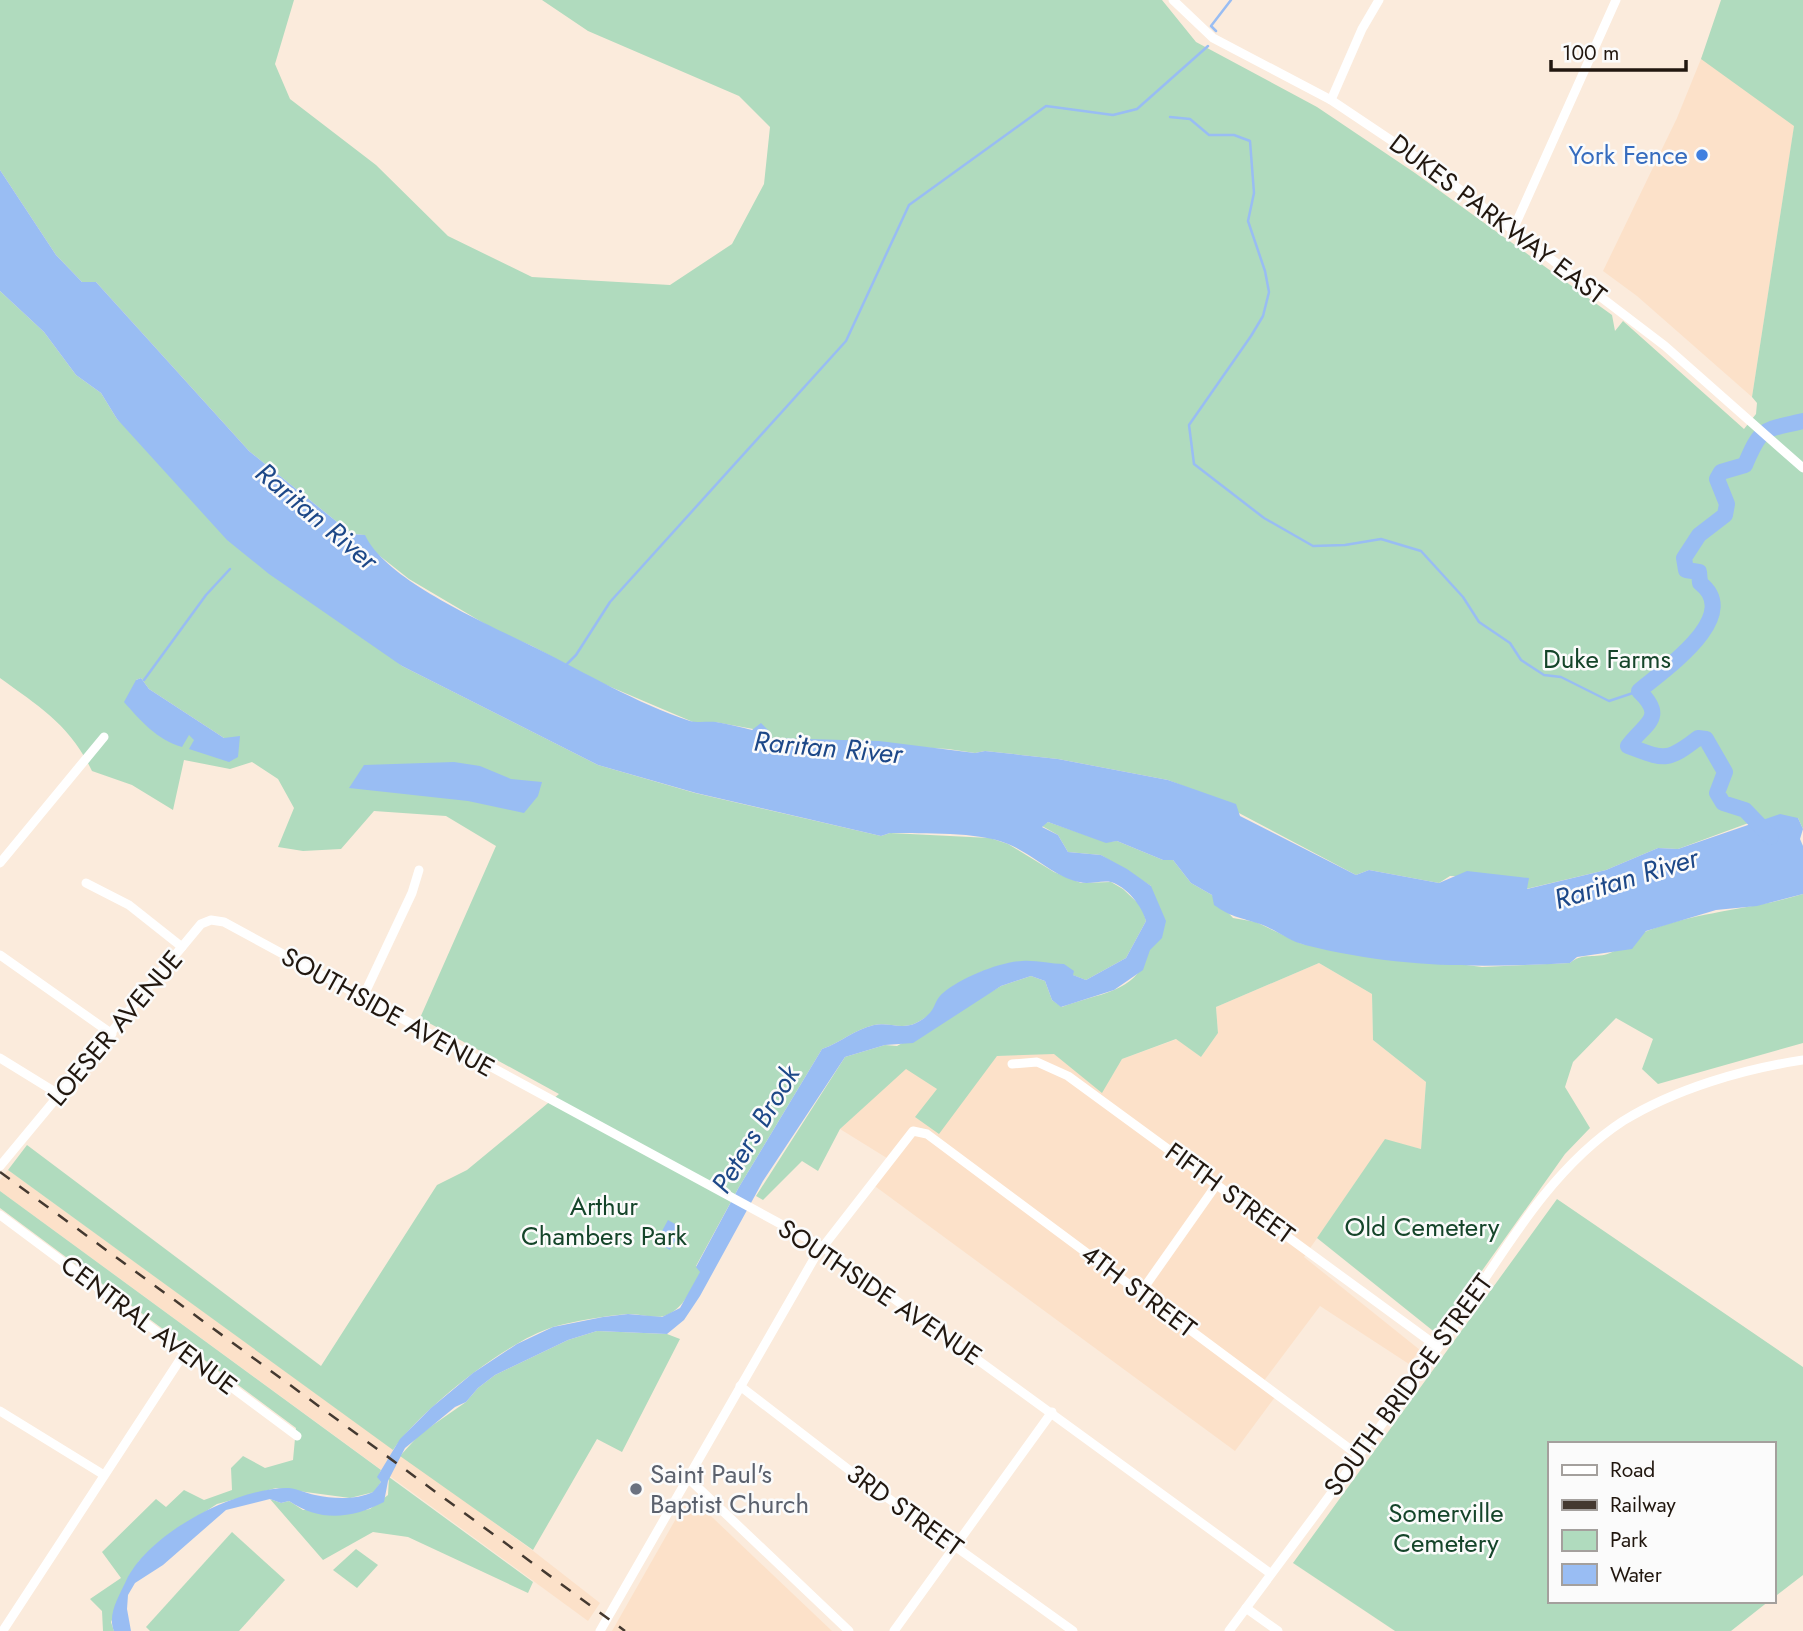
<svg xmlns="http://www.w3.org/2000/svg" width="1803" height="1631" font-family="Jost,sans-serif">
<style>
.built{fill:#fce1c9}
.green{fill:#b0dbbe;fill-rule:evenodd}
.water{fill:#99bdf3}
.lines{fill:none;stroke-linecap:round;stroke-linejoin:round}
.stream{stroke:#99bdf3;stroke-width:2.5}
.river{stroke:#99bdf3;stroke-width:16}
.minor{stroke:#fff;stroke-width:9}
.rail{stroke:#443930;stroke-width:2.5;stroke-dasharray:12 12;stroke-linecap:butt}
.shop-dot{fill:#3f7fe0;stroke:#fbfbfb;stroke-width:2.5}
.worship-dot{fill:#6b7280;stroke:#fbfbfb;stroke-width:2.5}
.labels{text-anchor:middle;stroke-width:5;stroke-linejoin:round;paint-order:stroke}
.shop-label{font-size:26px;fill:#366cbe;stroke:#fbfbfb;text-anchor:end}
.street-label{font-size:26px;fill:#21170f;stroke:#fbfbfb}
.park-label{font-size:26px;fill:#15452a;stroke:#fbfbfb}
.worship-label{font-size:26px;fill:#5b616d;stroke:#fbfbfb;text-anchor:start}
.water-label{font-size:28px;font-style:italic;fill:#1d4888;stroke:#fbfbfb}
</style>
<rect width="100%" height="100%" fill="#fbebdc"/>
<g class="built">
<polygon points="1705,49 1796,114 1752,397 1637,296 1603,271 1677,118"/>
<polygon points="1319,963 1372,994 1373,1040 1426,1082 1421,1149 1385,1140 1304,1257 1420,1350 1409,1364 1320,1306 1263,1382 1278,1393 1235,1451 872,1184 890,1160 840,1129 906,1068 937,1089 997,1056 1054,1053 1102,1092 1122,1059 1177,1039 1201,1057 1218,1033 1216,1007"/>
<polygon points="8,1170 532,1550 600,1603 588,1621 0,1191 0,1180"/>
<polygon points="693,1499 832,1631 612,1631 686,1501"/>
</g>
<g class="green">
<polygon points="0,0 294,0 275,64 290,99 376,165 448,236 532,277 670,285 732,244 764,184 770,127 739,96 588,31 542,0 1162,0 1196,42 1317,107 1415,173 1612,315 1615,331 1623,321 1744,429 1756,414 1757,403 1752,397 1794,126 1701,59 1721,0 1803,0 1803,829 1798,818 1754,821 1678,849 1658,848 1606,870 1526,889 1528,878 1450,876 1439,883 1369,870 1356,875 1201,793 1168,780 1058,759 985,751 975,753 948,749 770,738 770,732 715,722 693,722 599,682 532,646 497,631 409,579 371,549 364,535 352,534 249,451 96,282 82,282 56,255 0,170"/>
<path d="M0,291L44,332L76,375L101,393L117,419L402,666L598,765L695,793L881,836L890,833L990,838L1008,844L1054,872L1081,883L1111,882L1123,889L1142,907L1146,921L1126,958L1086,980C1048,967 1040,956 999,968C993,970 984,970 979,973C956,987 940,1011 916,1023C902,1030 887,1022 874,1025C853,1030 842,1042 822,1049L739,1187L696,1266L701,1272C691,1288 684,1310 664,1316C654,1319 639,1313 627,1314C604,1316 575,1321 553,1327C507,1341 420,1410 393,1450L8,1170L27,1145L321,1366L437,1185L467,1170L559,1094L420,1018L496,846L446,816L374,811L341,849L303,851L278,847L294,808L278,779L252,762L230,769L184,760L173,810L132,785L92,771C70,725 40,707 0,678ZM141,678L149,689L224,738L194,739L136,680Z"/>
<path d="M1048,822L1106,842L1117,841L1163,860H1173L1191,883L1212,895L1233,918L1256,922L1302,944L1482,967L1570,963C1582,952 1596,959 1610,953C1624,948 1634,936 1647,931C1698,911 1752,910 1803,894V1043L1658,1084L1642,1069L1653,1039L1616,1018L1573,1062L1565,1087L1590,1128L1565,1154L1437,1334L1317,1238L1385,1139L1421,1149L1426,1082L1373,1040L1372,994L1319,963L1216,1007L1218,1033L1201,1057L1176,1039L1122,1059L1102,1093L1054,1054L997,1056L939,1134L915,1117L937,1089L906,1069L840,1129L818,1171L802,1161L763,1200L756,1196L845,1057L885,1045L897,1046L1001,986L1031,976L1045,981L1052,1000L1062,1007C1079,1000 1097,997 1114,990C1160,971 1150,928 1151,886L1101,855L1068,852L1058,835L1042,826Z"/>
<polygon points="0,1191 381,1470 378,1477 381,1482 374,1492 350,1498 276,1488 217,1504 174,1532 139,1561 111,1622 114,1631 103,1631 102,1611 90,1599 121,1578 102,1552 156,1499 166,1507 184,1490 204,1500 232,1490 231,1468 243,1456 265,1468 293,1460 296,1428 0,1208"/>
<polygon points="1557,1199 1803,1367 1803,1575 1773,1598 1773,1444 1549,1444 1549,1601 1769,1601 1731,1631 1395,1631 1293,1563"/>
<polygon points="597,1331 667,1334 680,1339 622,1452 597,1439 533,1550 400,1456 420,1434 466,1402 478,1388 495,1375 568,1340"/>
<polygon points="389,1477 533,1582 528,1593 408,1537 373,1532 323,1560 270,1499 281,1503 289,1501 303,1510 359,1511 370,1509 388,1495"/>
<polygon points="232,1532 285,1580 239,1631 150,1631 146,1627"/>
<polygon points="356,1549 378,1565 357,1588 333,1570"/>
</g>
<g class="water">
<path d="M0,170L56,255L82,282H96L249,451L352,534L365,535C386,581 490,625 536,648C586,673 636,703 690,721C698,723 708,721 716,722C729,724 740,727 752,730L761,723L770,732L771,738L879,741L975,753L985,751L1058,759L1168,780L1236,804L1240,816L1356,875L1369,870L1439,883L1467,871L1529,878L1527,889L1606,870L1658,848L1678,849L1780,814L1798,818L1803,829L1800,839L1803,846V894L1757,906L1716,910L1646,931L1632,949L1577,957L1570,963C1476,968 1397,968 1305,945C1288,941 1274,928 1257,923C1238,917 1231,917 1214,905L1212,895L1191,883L1173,860H1163L1117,841L1106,843L1048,822L1042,827L1058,835L1068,852L1101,855L1127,869L1151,886L1166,921L1162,938L1150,950L1143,970L1114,990L1061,1007L1052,1000L1045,981L1031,976L1001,986L913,1043L885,1045L845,1057L763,1181L700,1296L684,1320L667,1334L597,1331L568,1340L495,1375L478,1388L466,1402L455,1407L405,1448L388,1481L384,1502C351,1519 320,1522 289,1501L281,1503L270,1499L226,1510L163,1565L135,1583L128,1595L127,1609L131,1631H114C107,1615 119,1596 126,1581C149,1532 237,1487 289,1488C298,1489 306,1493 315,1495C334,1499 356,1500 373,1492L381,1482L377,1477L400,1439L431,1408L473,1373L517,1344L553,1327L603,1317L628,1314L662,1317L680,1308L700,1272L696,1267L739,1187L822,1049C842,1042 853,1030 874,1025C888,1022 902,1030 916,1023C939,1011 931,1003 943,993C961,978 999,962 1022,961C1036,960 1050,964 1064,964L1074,971L1073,975L1086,980L1126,958L1146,921C1142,906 1127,887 1111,882C1101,880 1089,885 1079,882C1053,876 1033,854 1008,844C977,831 924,834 890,833L881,836L696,793L598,765L402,666L269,574L227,540L117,419L101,393L76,375L44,332L0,291Z"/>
<path d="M141,678L149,689L224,738L240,736L238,757L229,762L189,749L194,740L189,735L182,747C157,740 140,720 124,702L136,680Z"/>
<polygon points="454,762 480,766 511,779 542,782 538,796 524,813 468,801 349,788 364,765"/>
<polygon points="668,1220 682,1228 670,1250 656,1242"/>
</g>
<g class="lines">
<g class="stream">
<polyline points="1216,31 1211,26 1231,0"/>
<polyline points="1170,117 1190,119 1209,135 1234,135 1250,141 1254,193 1248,221 1265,271 1269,292 1263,316 1251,336 1189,425 1194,464 1264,518 1313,546 1345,545 1381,539 1421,551 1463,597 1479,622 1510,643 1521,660 1544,675 1561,677 1609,701 1639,691"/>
<polyline points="567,664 576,655 610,602 846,341 909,205 1046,106 1113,115 1137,109 1208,46"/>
<polyline points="144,680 206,595 230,569"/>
</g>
<path class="river" d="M1771,837L1745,810L1723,803L1717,793L1725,772L1706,739L1698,738C1666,763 1664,759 1628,746C1645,723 1667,718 1639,691C1665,669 1743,616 1700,583L1699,572L1686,570L1684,558L1699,535L1725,515L1727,504L1717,479L1721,472L1745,465C1762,425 1763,431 1803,421"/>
<g class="minor">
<polyline points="1173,0 1213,38 1331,100 1425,163 1665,346 1803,468"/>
<polyline points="1331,100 1362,29 1379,0"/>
<polyline points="1512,232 1616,0"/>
<polyline points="0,863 104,737"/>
<polyline points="86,883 129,905 182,947"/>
<polyline points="0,955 112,1034"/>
<polyline points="363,997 412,893 419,870"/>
<polyline points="0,1058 60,1095"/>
<polyline points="1012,1064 1037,1062 1068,1076 1438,1347"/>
<polyline points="0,1166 201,924 211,920 224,922 823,1247 1270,1573"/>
<polyline points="0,1215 297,1436"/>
<polyline points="1141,1292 1217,1184"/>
<polyline points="740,1386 853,1473 1073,1631"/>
<polyline points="0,1411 104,1475"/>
<polyline points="688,1478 849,1631"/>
<polyline points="1246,1608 1278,1631"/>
<polyline points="4,1629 185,1352"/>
<polyline points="600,1631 815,1257 913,1131 927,1134 1358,1455"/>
<polyline points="894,1631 1052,1412"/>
<path d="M1229,1631C1300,1536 1370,1441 1440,1345C1495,1269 1542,1174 1623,1121C1675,1089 1743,1069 1803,1060"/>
</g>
<polyline class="rail" points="0,1172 625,1631"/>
</g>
<circle class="shop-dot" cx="1702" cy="155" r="7"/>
<circle class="worship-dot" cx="636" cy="1489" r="7"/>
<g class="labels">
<g class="shop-label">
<text x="1688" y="164">York Fence</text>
</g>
<g class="street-label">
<text transform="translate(1498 219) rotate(37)" y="9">DUKES PARKWAY EAST</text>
<text transform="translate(388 1012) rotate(29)" y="9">SOUTHSIDE AVENUE</text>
<text transform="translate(115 1028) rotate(-50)" y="9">LOESER AVENUE</text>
<text transform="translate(1230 1193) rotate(36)" y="9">FIFTH STREET</text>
<text transform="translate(1139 1291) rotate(37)" y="9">4TH STREET</text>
<text transform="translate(880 1292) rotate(34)" y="9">SOUTHSIDE AVENUE</text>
<text transform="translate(149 1325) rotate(37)" y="9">CENTRAL AVENUE</text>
<text transform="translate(1408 1385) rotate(-54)" y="9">SOUTH BRIDGE STREET</text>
<text transform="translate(905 1510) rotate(36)" y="9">3RD STREET</text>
</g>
<g class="park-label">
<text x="1607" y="668">Duke Farms</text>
<text x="604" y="1215">Arthur<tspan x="604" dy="30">Chambers Park</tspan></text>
<text x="1422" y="1236">Old Cemetery</text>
<text x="1446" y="1522">Somerville<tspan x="1446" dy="30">Cemetery</tspan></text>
</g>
<g class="worship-label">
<text x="650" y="1483">Saint Paul's<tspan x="650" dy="30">Baptist Church</tspan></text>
</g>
<g class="water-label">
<text transform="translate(317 516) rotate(40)" y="10">Raritan River</text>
<text transform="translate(828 747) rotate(5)" y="10">Raritan River</text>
<text transform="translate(1626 878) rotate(-17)" y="10">Raritan River</text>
<text transform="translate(755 1129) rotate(-59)" y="10">Peters Brook</text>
</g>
</g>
<rect x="1548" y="1442" width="228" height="161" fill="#fbfbfb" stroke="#a4a09d" stroke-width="2"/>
<rect x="1562" y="1465" width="35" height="10" fill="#ffffff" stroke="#a4a09d" stroke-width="2"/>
<text x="1610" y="1477" font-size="21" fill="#21170f">Road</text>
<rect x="1562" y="1500" width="35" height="10" fill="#443930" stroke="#a4a09d" stroke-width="2"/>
<text x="1610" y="1512" font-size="21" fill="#21170f">Railway</text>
<rect x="1562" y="1530" width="35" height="21" fill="#b0dbbe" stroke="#a4a09d" stroke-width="2"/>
<text x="1610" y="1547" font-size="21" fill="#21170f">Park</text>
<rect x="1562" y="1564" width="35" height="21" fill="#99bdf3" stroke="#a4a09d" stroke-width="2"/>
<text x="1610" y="1582" font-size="21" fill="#21170f">Water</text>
<path d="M1551 60v10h135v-10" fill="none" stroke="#21170f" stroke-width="3.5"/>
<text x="1562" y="60" font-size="21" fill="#21170f" stroke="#fbfbfb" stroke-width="5" paint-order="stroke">100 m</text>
</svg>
